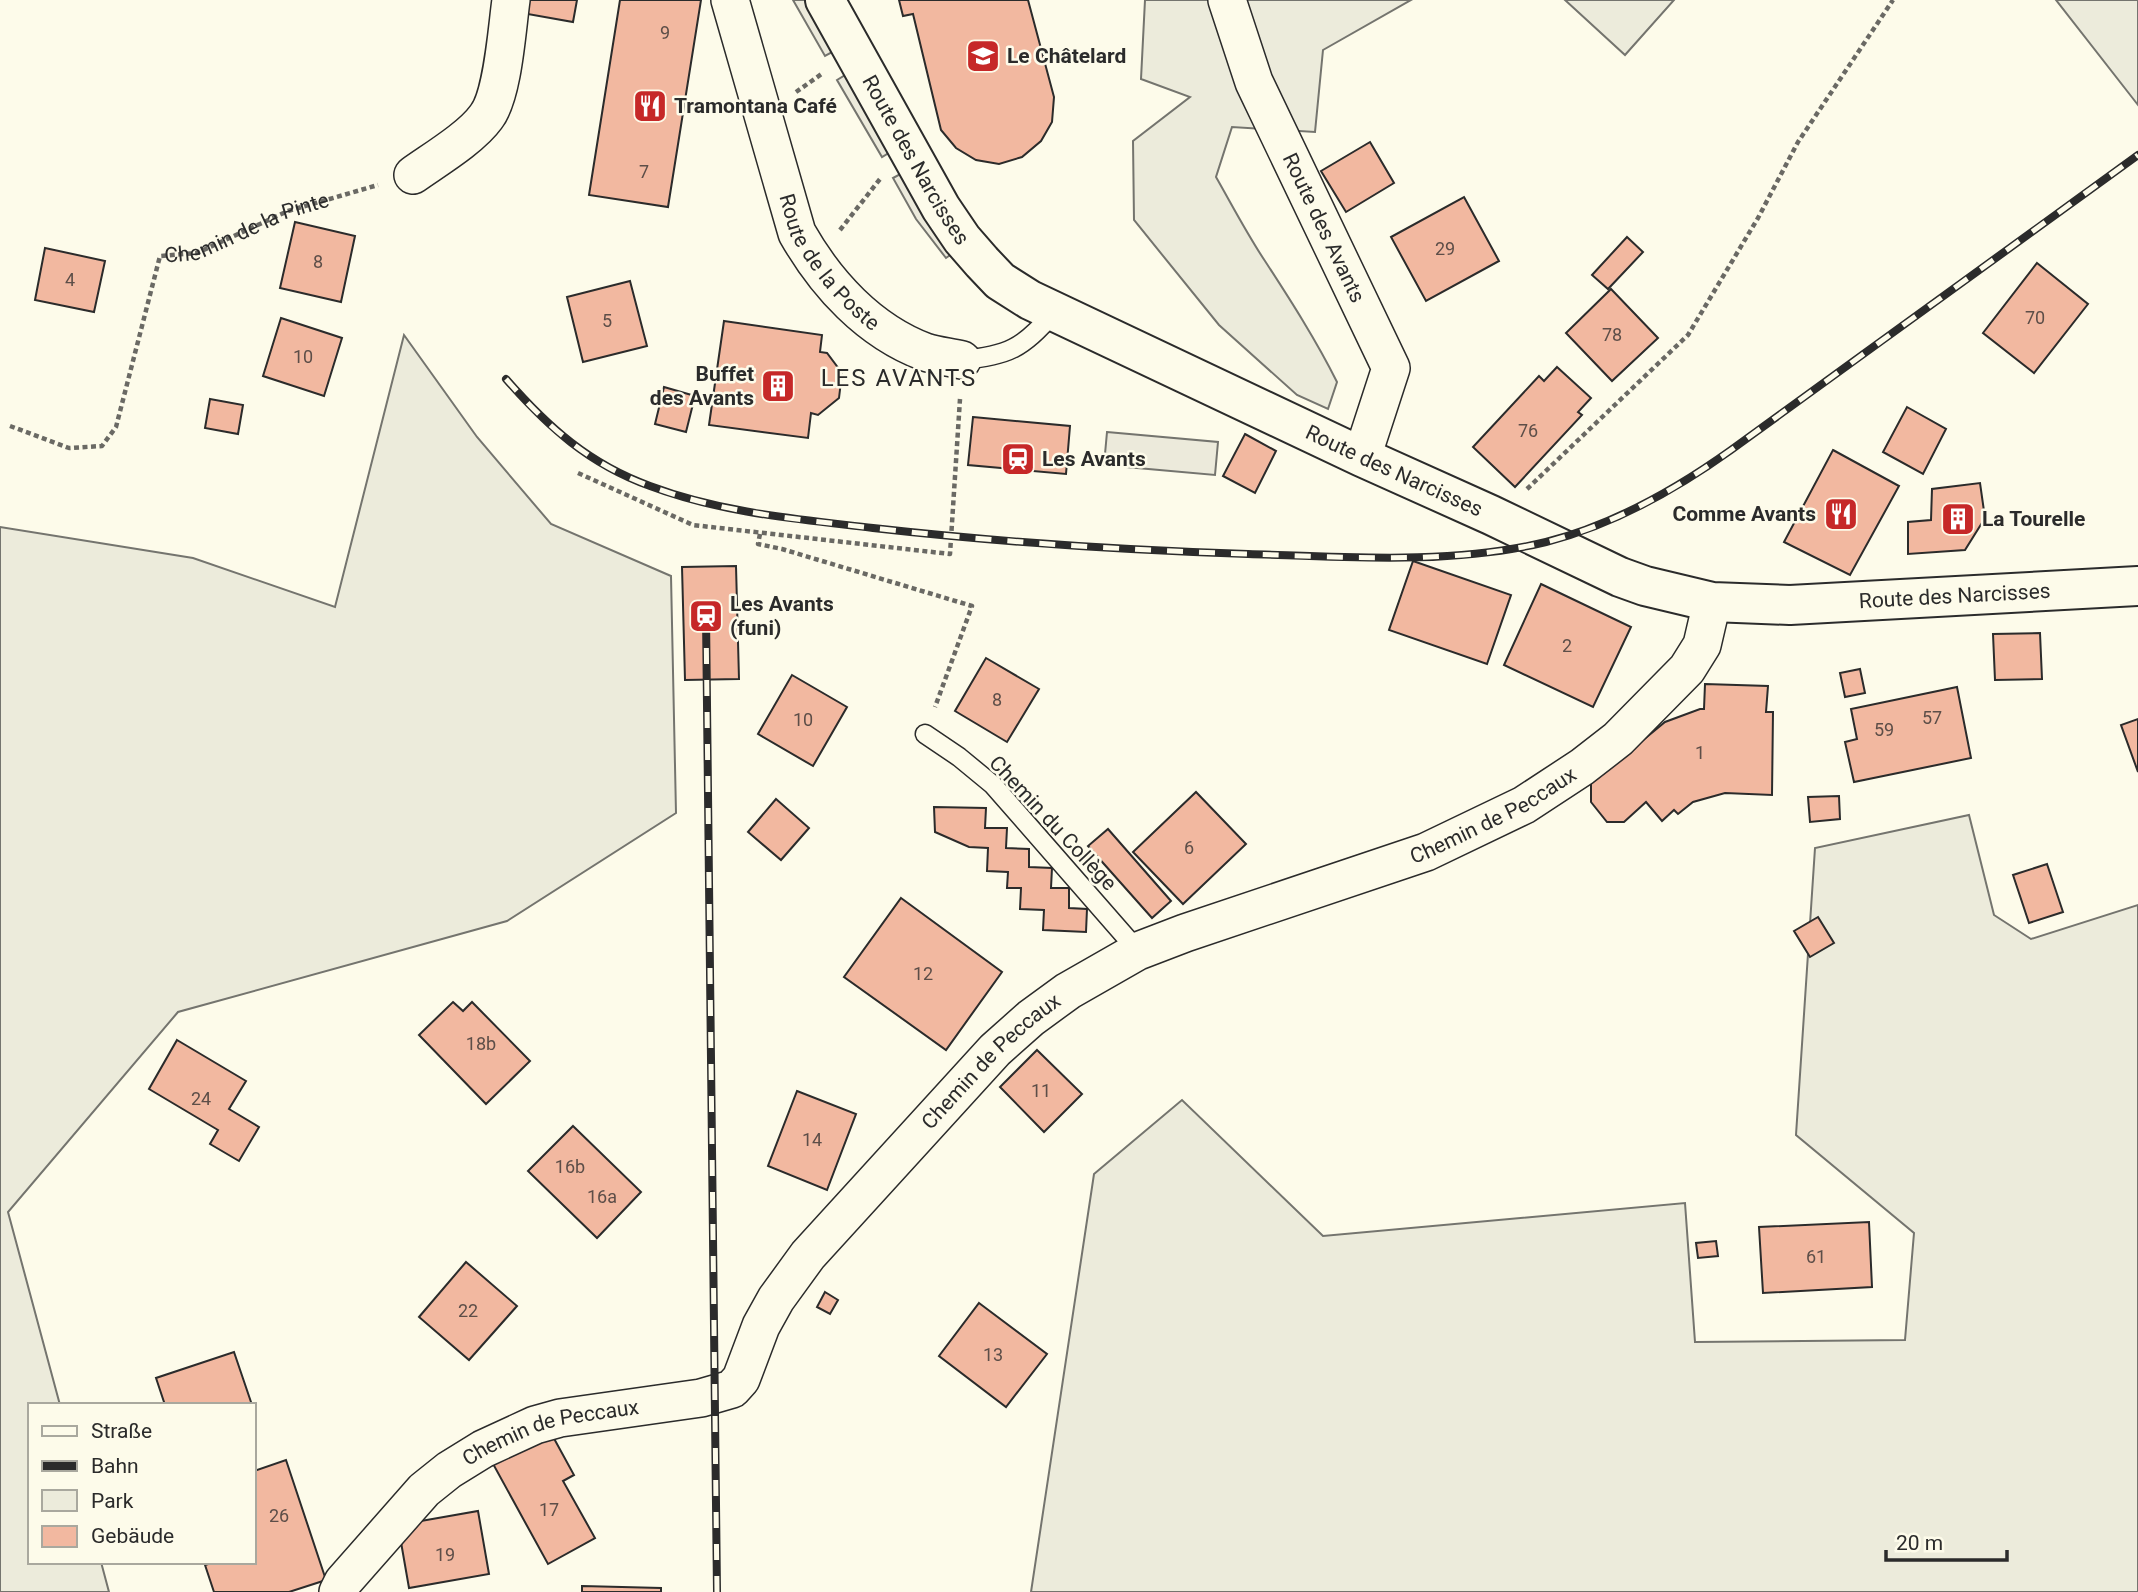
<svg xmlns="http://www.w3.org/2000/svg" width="2138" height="1592" font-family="Roboto,sans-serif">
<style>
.green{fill:#ecebdb;stroke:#74746e;stroke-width:2}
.parking{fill:#eceadb;stroke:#74746e;stroke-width:2}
.building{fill:#f2b8a0;stroke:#2b2b2b;stroke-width:2}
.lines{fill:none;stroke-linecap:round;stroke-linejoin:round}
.service-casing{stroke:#2b2b2b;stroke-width:21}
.minor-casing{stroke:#2b2b2b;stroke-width:40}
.tertiary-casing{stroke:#2b2b2b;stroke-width:42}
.path{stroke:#6a6964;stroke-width:4.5;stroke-dasharray:5 3.5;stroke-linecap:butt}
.service{stroke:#fdfbea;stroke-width:18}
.minor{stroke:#fdfbea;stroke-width:37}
.tertiary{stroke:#fdfbea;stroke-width:38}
.rail-casing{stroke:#2b2b2b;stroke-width:8}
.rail{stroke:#fdfbea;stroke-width:5;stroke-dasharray:16;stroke-linecap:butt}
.labels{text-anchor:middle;stroke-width:5;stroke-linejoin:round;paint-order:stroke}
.number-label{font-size:18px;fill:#5d4e48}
.poi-label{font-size:21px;font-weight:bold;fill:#2b2b2b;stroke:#fdfbea;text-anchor:start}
.street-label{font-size:21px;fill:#2b2b2b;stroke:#fdfbea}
.quarter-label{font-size:24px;letter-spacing:2px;fill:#2b2b2b;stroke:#fdfbea}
</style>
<rect width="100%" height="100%" fill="#fdfbea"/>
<g class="green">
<path d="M1145,0H1411L1323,50L1315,132L1232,127L1216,177C1232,205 1247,234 1265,261C1291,301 1316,340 1337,382L1328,409L1297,395L1219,325L1134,220L1133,141L1190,97L1141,79Z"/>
<polygon points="1565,0 1674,0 1625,55"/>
<polygon points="2056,0 2138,0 2138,105"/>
<polygon points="404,335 477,437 551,524 671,576 676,813 507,921 178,1012 8,1212 60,1405 30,1405 30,1562 101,1562 109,1592 0,1592 0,527 193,558 335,607"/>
<polygon points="1969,815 1994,915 2031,939 2138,905 2138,1592 1031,1592 1094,1174 1182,1100 1323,1236 1685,1203 1695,1342 1905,1340 1914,1233 1796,1135 1815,848"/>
</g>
<g class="parking">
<polygon points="793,0 807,0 836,50 825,56"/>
<polygon points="847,74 892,151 882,157 837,80"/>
<polygon points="904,172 956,251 946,258 916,219 893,178"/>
<polygon points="1107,432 1218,442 1215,475 1104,465"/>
</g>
<g class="building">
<polygon points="524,0 577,0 573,22 522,13"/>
<polygon points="620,0 701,0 668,207 589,195"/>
<polygon points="899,0 1028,0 1054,97 1052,122 1041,141 1022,157 999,164 976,160 956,148 941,130 913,14 903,16"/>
<polygon points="1370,142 1394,183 1346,212 1321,171"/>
<polygon points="1464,197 1499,261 1426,301 1391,237"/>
<polygon points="295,222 355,236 341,302 280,288"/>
<polygon points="1627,237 1643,252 1608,289 1592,275"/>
<polygon points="45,248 105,261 94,312 35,300"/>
<polygon points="2037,263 2088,304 2034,373 1983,333"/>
<polygon points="630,281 647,346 583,362 567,297"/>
<polygon points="1611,289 1658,338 1612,381 1566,333"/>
<polygon points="281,318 342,338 324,396 263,376"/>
<polygon points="724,321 822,335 820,352 827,353 842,373 839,398 818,415 811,413 808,438 709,425"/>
<polygon points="1557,367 1591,398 1578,412 1582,415 1515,487 1473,447 1539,376 1544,381"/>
<polygon points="664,387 695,396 686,432 655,424"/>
<polygon points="210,399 243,405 238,434 205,428"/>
<polygon points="1907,407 1946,429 1923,474 1883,452"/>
<polygon points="973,417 1070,426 1066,474 968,465"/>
<polygon points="1245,434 1276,451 1255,493 1223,476"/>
<polygon points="1833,450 1899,486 1850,575 1784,542"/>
<polygon points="1980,483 1985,518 1965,550 1908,554 1908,522 1931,520 1932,489"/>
<polygon points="1413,561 1511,595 1487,664 1389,630"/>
<polygon points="736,566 739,679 685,680 682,567"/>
<polygon points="1541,584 1631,627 1593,707 1504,665"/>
<polygon points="2040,633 2042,679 1995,680 1993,634"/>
<polygon points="986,658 1039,689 1007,742 955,711"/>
<polygon points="1860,669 1865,693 1845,697 1840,673"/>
<polygon points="792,675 847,707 813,766 758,734"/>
<polygon points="1705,684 1768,686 1766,712 1773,712 1772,795 1725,793 1693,802 1678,814 1674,810 1662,821 1646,802 1624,822 1607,822 1591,802 1591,783 1665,722 1700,709 1704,709"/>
<polygon points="1957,687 1971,758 1854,782 1845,742 1857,739 1851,709"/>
<polygon points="2138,719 2138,772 2121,725"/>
<polygon points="1196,792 1246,844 1183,904 1133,852"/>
<polygon points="1839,796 1840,819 1810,822 1808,797"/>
<polygon points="776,799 809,828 781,860 748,832"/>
<polygon points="934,807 986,808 985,828 1007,828 1006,848 1029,849 1029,867 1052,868 1051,888 1069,888 1069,908 1087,909 1086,932 1043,930 1044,910 1020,909 1021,888 1007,888 1008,872 987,871 988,848 969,847 935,832"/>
<polygon points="1108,829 1171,901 1152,918 1088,846"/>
<polygon points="2047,864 2063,912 2029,923 2013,875"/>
<polygon points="901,898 1002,972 946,1050 844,977"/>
<polygon points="1818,917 1834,943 1810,957 1794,931"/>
<polygon points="453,1002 463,1011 472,1002 530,1061 486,1104 419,1035"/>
<polygon points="177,1040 246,1081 229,1109 259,1127 239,1161 210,1144 218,1130 149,1089"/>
<polygon points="1037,1050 1082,1094 1044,1132 1000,1087"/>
<polygon points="797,1091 856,1114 827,1190 768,1166"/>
<polygon points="573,1126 641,1192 597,1238 528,1171"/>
<polygon points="1869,1222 1872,1287 1763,1293 1759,1227"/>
<polygon points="1716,1241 1718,1256 1698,1258 1696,1243"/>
<polygon points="466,1262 517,1306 469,1360 419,1317"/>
<polygon points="825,1292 838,1300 830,1314 817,1307"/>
<polygon points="979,1303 1047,1354 1006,1407 939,1356"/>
<polygon points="234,1352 252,1405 165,1405 156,1378"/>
<polygon points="551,1433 574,1475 563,1481 595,1538 548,1564 492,1462"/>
<polygon points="286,1460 326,1580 289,1592 214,1592 205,1565 215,1562 254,1562 254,1471"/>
<polygon points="478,1511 489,1574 409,1588 398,1525"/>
<polygon points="582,1586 661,1588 661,1592 582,1592"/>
</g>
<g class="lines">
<g class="service-casing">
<g id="service">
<path d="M962,360C1007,356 1024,348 1053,313"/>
<polyline points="925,734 959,757 993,785 1138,951"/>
</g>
</g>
<g class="minor-casing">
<g id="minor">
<path id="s2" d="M730,0L797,233C826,284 869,331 925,352C937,356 950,357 962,360"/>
<path id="s3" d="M1227,0L1254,82L1391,368L1362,457"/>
<path d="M413,175C434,160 471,138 486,117C503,96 507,28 511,0"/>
<path id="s4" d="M338,1592L343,1582L424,1490L449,1470L483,1449L535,1425L560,1418L701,1398L732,1389L741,1379L761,1326L776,1299L808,1255L995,1050L1031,1018L1068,991L1138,951L1185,933L1426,852L1524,805L1582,767L1618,739L1687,669L1702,645L1712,602"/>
</g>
</g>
<g class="tertiary-casing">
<g id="tertiary">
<path id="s5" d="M825,0L941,208L962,239L982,262L1000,281L1030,300L1362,457L1491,515L1620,577L1645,586L1712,602L1790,605L2138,586"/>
</g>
</g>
<g class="path">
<polyline points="796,92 823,73"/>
<polyline points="840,230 880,179"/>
<path id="s1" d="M10,426L69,448L102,446L116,427L160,256L197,253L288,211L378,185"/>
<polyline points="578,473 693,525 950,554 960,399"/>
<polyline points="1527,489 1688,335 1758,218 1798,142 1893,0"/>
<polyline points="760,534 758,544 782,549 972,606 935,707"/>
</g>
<use href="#service" class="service"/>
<use href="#minor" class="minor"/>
<use href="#tertiary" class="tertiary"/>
<g class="rail-casing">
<g id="rail">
<path d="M506,379C548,427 589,464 650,486C722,513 797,519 873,528C998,542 1123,550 1248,554C1345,557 1451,565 1546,542C1613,525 1675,490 1731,450L2138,155"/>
<polyline points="706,616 717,1592"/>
</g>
</g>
<use href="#rail" class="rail"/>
</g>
<defs>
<g id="school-square" transform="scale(1.75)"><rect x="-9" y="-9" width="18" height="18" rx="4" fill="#c62828" stroke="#fdfbea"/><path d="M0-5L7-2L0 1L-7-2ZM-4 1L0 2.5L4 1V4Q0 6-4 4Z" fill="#fff"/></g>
<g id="restaurant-square" transform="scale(1.75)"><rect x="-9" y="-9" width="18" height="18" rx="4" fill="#c62828" stroke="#fdfbea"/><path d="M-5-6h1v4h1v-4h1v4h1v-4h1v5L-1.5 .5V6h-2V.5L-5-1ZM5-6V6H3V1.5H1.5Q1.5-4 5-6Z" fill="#fff"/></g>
<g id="building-square" transform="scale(1.75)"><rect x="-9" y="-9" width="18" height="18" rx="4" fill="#c62828" stroke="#fdfbea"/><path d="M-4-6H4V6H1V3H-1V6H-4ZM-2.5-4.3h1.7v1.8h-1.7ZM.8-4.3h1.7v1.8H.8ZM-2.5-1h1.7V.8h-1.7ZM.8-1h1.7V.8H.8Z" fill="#fff"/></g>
<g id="station-square" transform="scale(1.75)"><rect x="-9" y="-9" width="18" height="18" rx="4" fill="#c62828" stroke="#fdfbea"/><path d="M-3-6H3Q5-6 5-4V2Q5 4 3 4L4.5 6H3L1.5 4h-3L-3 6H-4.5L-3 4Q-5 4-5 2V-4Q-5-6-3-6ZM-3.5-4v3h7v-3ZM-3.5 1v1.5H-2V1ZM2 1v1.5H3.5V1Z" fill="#fff"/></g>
</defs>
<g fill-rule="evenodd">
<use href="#school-square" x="983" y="56"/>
<use href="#restaurant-square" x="650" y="106"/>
<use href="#building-square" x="778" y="386"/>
<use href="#station-square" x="1018" y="459"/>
<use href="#restaurant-square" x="1841" y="514"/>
<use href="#building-square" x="1958" y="519"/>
<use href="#station-square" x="706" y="616"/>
</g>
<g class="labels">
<g class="number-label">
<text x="665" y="39">9</text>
<text x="644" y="178">7</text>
<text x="1445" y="255">29</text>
<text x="318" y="268">8</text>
<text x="70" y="286">4</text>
<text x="2035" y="324">70</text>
<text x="607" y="327">5</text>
<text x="1612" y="341">78</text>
<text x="303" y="363">10</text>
<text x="1528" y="437">76</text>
<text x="1567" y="652">2</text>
<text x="997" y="706">8</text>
<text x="1932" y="724">57</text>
<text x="803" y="726">10</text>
<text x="1884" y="736">59</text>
<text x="1700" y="759">1</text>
<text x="1189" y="854">6</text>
<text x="923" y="980">12</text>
<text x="481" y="1050">18b</text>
<text x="1041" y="1097">11</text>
<text x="201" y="1105">24</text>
<text x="812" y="1146">14</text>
<text x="570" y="1173">16b</text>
<text x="602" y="1203">16a</text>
<text x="1816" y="1263">61</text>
<text x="468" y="1317">22</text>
<text x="993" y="1361">13</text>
<text x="549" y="1516">17</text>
<text x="279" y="1522">26</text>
<text x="445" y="1561">19</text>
</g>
<g class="poi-label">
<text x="1007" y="63">Le Châtelard</text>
<text x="674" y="113">Tramontana Café</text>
<text x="754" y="381" text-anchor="end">Buffet<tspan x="754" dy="24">des Avants</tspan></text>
<text x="1042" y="466">Les Avants</text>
<text x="1816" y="521" text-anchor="end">Comme Avants</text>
<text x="1982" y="526">La Tourelle</text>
<text x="730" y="611">Les Avants<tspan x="730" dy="24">(funi)</tspan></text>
</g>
<g class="street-label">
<text dy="7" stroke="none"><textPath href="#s5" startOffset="184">Route des Narcisses</textPath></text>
<text dy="7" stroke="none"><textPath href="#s3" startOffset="248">Route des Avants</textPath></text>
<text dy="7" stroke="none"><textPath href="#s1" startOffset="388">Chemin de la Pinte</textPath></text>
<text dy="7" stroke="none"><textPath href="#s2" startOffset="284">Route de la Poste</textPath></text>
<text dy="7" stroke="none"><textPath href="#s5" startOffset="770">Route des Narcisses</textPath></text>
<text dy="7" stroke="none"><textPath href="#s5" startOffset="1358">Route des Narcisses</textPath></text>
<text dy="7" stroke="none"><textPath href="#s4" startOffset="1452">Chemin de Peccaux</textPath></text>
<text transform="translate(1053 823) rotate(47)" y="7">Chemin du Collège</text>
<text dy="7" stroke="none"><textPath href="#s4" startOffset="886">Chemin de Peccaux</textPath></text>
<text dy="7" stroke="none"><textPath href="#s4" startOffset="276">Chemin de Peccaux</textPath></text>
</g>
<g class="quarter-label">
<text x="899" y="386">LES AVANTS</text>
</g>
</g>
<rect x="28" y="1403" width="228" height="161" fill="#fdfbea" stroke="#a9a89e" stroke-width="2"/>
<rect x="42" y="1426" width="35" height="10" fill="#fdfbea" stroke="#a9a89e" stroke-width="2"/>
<text x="91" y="1438" font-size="21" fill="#2b2b2b">Straße</text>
<rect x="42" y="1461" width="35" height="10" fill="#2b2b2b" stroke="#a9a89e" stroke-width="2"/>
<text x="91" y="1473" font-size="21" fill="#2b2b2b">Bahn</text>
<rect x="42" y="1490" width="35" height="21" fill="#ecebdb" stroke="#a9a89e" stroke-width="2"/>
<text x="91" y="1508" font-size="21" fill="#2b2b2b">Park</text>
<rect x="42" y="1526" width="35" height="21" fill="#f2b8a0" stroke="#a9a89e" stroke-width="2"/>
<text x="91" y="1543" font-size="21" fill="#2b2b2b">Gebäude</text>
<path d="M1886 1550v10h121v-10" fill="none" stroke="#2b2b2b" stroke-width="3.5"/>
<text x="1896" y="1550" font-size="21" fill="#2b2b2b" stroke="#fdfbea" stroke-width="5" paint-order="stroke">20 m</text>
</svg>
